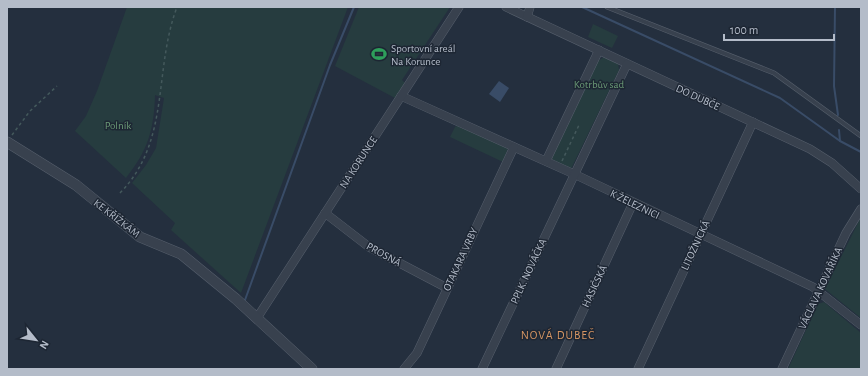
<svg xmlns="http://www.w3.org/2000/svg" width="868" height="376" font-family="'Alegreya Sans',sans-serif">
<style>
.green{fill:#263c3f}
.water{fill:#394c67}
.lines{fill:none;stroke-linecap:round;stroke-linejoin:round}
.stream{stroke:#394c67;stroke-width:2}
.service-casing{stroke:#565f6c;stroke-width:5}
.minor-casing{stroke:#565f6c;stroke-width:9}
.tertiary-casing{stroke:#565f6c;stroke-width:11}
.path{stroke:#44595c;stroke-width:1.5;stroke-dasharray:3 3;stroke-linecap:butt}
.service{stroke:#38414e;stroke-width:4}
.minor{stroke:#38414e;stroke-width:8}
.tertiary{stroke:#38414e;stroke-width:10}
.labels{text-anchor:middle;stroke-width:3;stroke-linejoin:round;paint-order:stroke}
.poi-label{font-size:11px;fill:#b4bcc9;stroke:#1d2633;text-anchor:start}
.park-label{font-size:11px;fill:#6b9a76;stroke:#1d2633}
.street-label{font-size:11px;fill:#b4bcc9;stroke:#1d2633}
.neighbourhood-label{font-size:12px;letter-spacing:1px;fill:#d59563;stroke:#1d2633}
</style>
<rect width="100%" height="100%" fill="#242f3e"/>
<g class="green">
<path d="M127,7H348L241,293L171,230L175,223L132,183L146,165L156,148L164,98L155,95C154,130 148,150 126,178L75,131L86,116L97,91Z"/>
<polygon points="359,7 450,7 402,80 405,83 395,98 335,66"/>
<polygon points="593,24 618,36 612,48 588,37"/>
<polygon points="604,57 618,63 619,70 571,169 551,159 598,61"/>
<polygon points="458,125 508,148 503,162 450,137 455,127"/>
<polygon points="861,217 861,318 825,289"/>
<polygon points="824,302 861,333 861,369 788,369 818,304"/>
</g>
<polygon class="water" points="499,81 509,88 500,102 489,94"/>
<g class="lines">
<g class="stream">
<polyline points="582,7 780,98 840,141 861,152"/>
<polyline points="835,7 834,86 838,115"/>
<polyline points="839,130 840,141"/>
<polyline points="245,300 330,65 354,7"/>
</g>
<g class="service-casing">
<polyline id="service" points="607,7 774,73 861,136"/>
</g>
<g class="minor-casing">
<g id="minor">
<polyline points="506,7 810,149 832,163 861,189"/>
<polyline points="527,17 530,7"/>
<polyline points="401,96 574,174 813,287 861,325"/>
<polyline points="546,161 599,50"/>
<polyline points="325,213 369,247 447,288"/>
<polyline points="257,318 459,7"/>
<polyline points="404,369 417,353 514,147"/>
<polyline points="482,369 627,64"/>
<polyline points="556,369 633,203"/>
<polyline points="638,369 753,122"/>
<polyline points="782,369 846,233 861,209"/>
</g>
</g>
<g class="tertiary-casing">
<polyline id="tertiary" points="7,142 76,185 140,237 181,254 236,299 312,369"/>
</g>
<g class="path">
<polyline points="12,135 30,111 57,86"/>
<polyline points="562,161 579,125"/>
<path d="M120,193C171,141 153,71 177,7"/>
</g>
<use href="#service" class="service"/>
<use href="#minor" class="minor"/>
<use href="#tertiary" class="tertiary"/>
</g>
<defs>
<g id="stadium-bare" transform="scale(1.2)"><path d="M0-5a6.5 5 0 1 0 0 10a6.5 5 0 1 0 0-10ZM-3.5-1.8h7v3.6h-7Z" fill="#2e9e5b" stroke="#1d2633" stroke-width="2.5" paint-order="stroke"/></g>
</defs>
<g fill-rule="evenodd">
<use href="#stadium-bare" x="379" y="54"/>
</g>
<g class="labels">
<g class="poi-label">
<text x="391" y="52">Sportovní areál<tspan x="391" dy="13">Na Korunce</tspan></text>
</g>
<g class="park-label">
<text x="599" y="88">Kotrbův sad</text>
<text x="118" y="129">Polník</text>
</g>
<g class="street-label">
<text transform="translate(698 97) rotate(25)" y="4">DO DUBČE</text>
<text transform="translate(358 162) rotate(-57)" y="4">NA KORUNCE</text>
<text transform="translate(635 204) rotate(26)" y="4">K ŽELEZNICI</text>
<text transform="translate(117 218) rotate(38)" y="4">KE KŘÍŽKÁM</text>
<text transform="translate(695 245) rotate(-65)" y="4">LITOŽNICKÁ</text>
<text transform="translate(384 254) rotate(29)" y="4">PROSNÁ</text>
<text transform="translate(460 259) rotate(-65)" y="4">OTAKARA VRBY</text>
<text transform="translate(528 271) rotate(-65)" y="4">PPLK. NOVÁČKA</text>
<text transform="translate(594 286) rotate(-65)" y="4">HASIČSKÁ</text>
<text transform="translate(820 288) rotate(-65)" y="4">VÁCLAVA KOVAŘÍKA</text>
</g>
<g class="neighbourhood-label">
<text x="558" y="339">NOVÁ DUBEČ</text>
</g>
</g>
<rect width="868" height="376" fill="none" stroke="#b4bcc9" stroke-width="16"/>
<g transform="translate(36 340) rotate(120)" stroke="#1d2633" stroke-width="3" paint-order="stroke">
<path d="M0-3L7 15L0 10L-7 15Z" fill="#b4bcc9"/>
<text y="-6" font-size="11" font-weight="bold" text-anchor="middle" fill="#b4bcc9">N</text>
</g>
<path d="M724 34v6h110v-6" fill="none" stroke="#b4bcc9" stroke-width="2"/>
<text x="730" y="34" font-size="12" fill="#b4bcc9" stroke="#1d2633" stroke-width="3" paint-order="stroke">100 m</text>
</svg>
